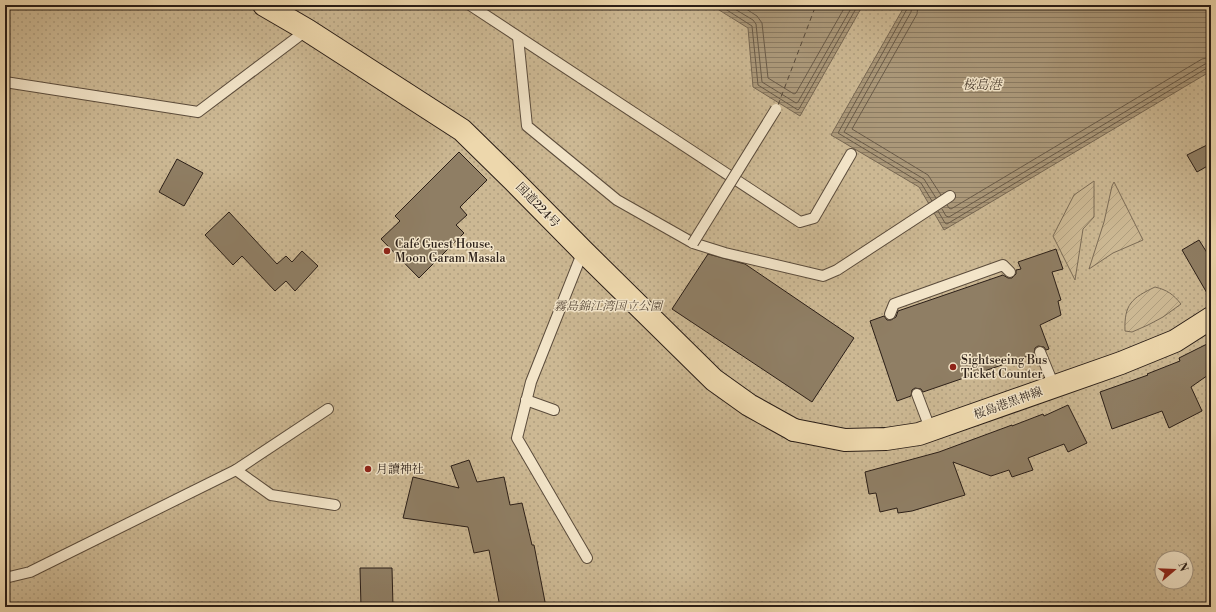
<svg xmlns="http://www.w3.org/2000/svg" width="1216" height="612" font-family="'Libre Bodoni','Noto Serif JP',serif">
<style>
.park{fill:url(#park-dots);stroke:#7b6b55;fill-rule:evenodd}
.garden{fill:url(#garden-furrows);stroke:#7b6b55}
.water{fill:url(#water-rules);stroke:#776752}
.lines{fill:none;stroke-linecap:round;stroke-linejoin:round}
.shore{stroke:#6a5b48;stroke-width:1}
.ferry{stroke:#574939;stroke-width:1;stroke-dasharray:5 4;stroke-linecap:butt}
.building{fill:#8f7e64;stroke:#2a1e17}
.service-casing{stroke:#5b4c3c;stroke-width:12}
.primary-casing{stroke:#2a1e17;stroke-width:24}
.trunk-casing{stroke:#2a1e17;stroke-width:24}
.service{stroke:#f3e5c9;stroke-width:10}
.primary{stroke:#edd7ac;stroke-width:22}
.trunk{stroke:#edd7ac;stroke-width:22}
.service-bridge-casing{stroke:#5b4c3c;stroke-width:12;stroke-linecap:butt}
.service-bridge{stroke:#f3e5c9;stroke-width:10}
.poi-dot{fill:#8f2418;stroke:#f3e5c9;stroke-width:1.5}
.labels{text-anchor:middle;stroke-width:3;stroke-linejoin:round;paint-order:stroke}
.street-label{font-size:12px;fill:#2a1e17;stroke:#f3e5c9}
.poi-label{font-size:12px;fill:#2a1e17;stroke:#f3e5c9;text-anchor:start}
.park-label{font-size:12px;font-style:italic;fill:#5b4c3c;stroke:#f3e5c9}
.water-label{font-size:13px;font-style:italic;fill:#574939;stroke:#f3e5c9}
</style>
<defs>
<pattern id="park-dots" width="8" height="8" patternUnits="userSpaceOnUse"><rect width="8" height="8" fill="#ccb893"/><path d="M2 2h.1M6 6h.1" fill="none" stroke="#af9e7e" stroke-width="1.8" stroke-linecap="round"/></pattern>
<pattern id="garden-furrows" width="10" height="10" patternUnits="userSpaceOnUse"><rect width="10" height="10" fill="#ccb893"/><path d="M-1 1l2-2M0 10L10 0M9 11l2-2" fill="none" stroke="#af9e7e"/></pattern>
<pattern id="water-rules" width="6" height="5" patternUnits="userSpaceOnUse"><rect width="6" height="5" fill="#ab9879"/><path d="M0 2.5h6" fill="none" stroke="#8b7b62"/></pattern>
</defs>
<rect width="100%" height="100%" fill="#edd7ac"/>
<filter id="stains"><feTurbulence type="fractalNoise" baseFrequency=".005" numOctaves="4"/><feColorMatrix values="0 0 0 0 .2 0 0 0 0 .09 0 0 0 0 .02 0 0 0 .5 -.17"/></filter>
<radialGradient id="worn" r=".72"><stop offset=".6" stop-color="#630" stop-opacity="0"/><stop offset="1" stop-color="#630" stop-opacity=".3"/></radialGradient>
<path class="park" d="M5,5H1211V607H5ZM1162,558H1186V582H1162Z"/>
<g class="garden">
<polygon points="1094,181 1094,217 1083,229 1075,280 1053,236 1074,195"/>
<polygon points="1114,182 1143,240 1113,253 1089,269 1104,222 1112,186"/>
<path d="M1155,287C1167,290 1173,294 1181,304L1163,317L1148,325L1132,332L1125,331C1124,304 1132,298 1155,287Z"/>
</g>
<g class="water">
<polygon points="711,5 863,5 800,116 753,87 748,28"/>
<polygon points="901,5 1211,5 1211,71 944,230 919,187 831,135 904,7"/>
</g>
<g class="lines">
<g class="shore">
<polyline points="719,5 752,26 758,85 798,110 799,109 858,5"/>
<polyline points="728,5 753,20 756,24 762,82 796,103 798,102 853,5"/>
<polyline points="740,5 757,16 762,23 768,78 794,94 796,93 846,5"/>
<polyline points="907,5 907,9 838,133 921,183 932,201"/>
<polyline points="912,5 911,12 844,132 924,179 936,198"/>
<polyline points="918,5 917,14 852,129 928,175 941,195"/>
<polyline points="947,205 949,208 951,209 1202,59 1211,57"/>
<polyline points="942,209 946,216 949,217 1205,64 1211,63"/>
<polyline points="938,211 945,223 947,224 1207,68 1211,68"/>
</g>
<polyline class="ferry" points="778,105 816,5"/>
</g>
<g class="building">
<polygon points="1211,143 1211,164 1197,172 1187,155"/>
<polygon points="459,152 487,180 460,207 467,215 456,225 464,233 419,278 381,239 400,221 395,216"/>
<polygon points="177,159 203,173 184,206 159,192"/>
<polygon points="229,212 277,264 286,256 292,262 302,251 318,266 295,291 286,281 275,291 242,256 233,265 205,235"/>
<polygon points="1199,240 1211,259 1211,300 1182,250"/>
<polygon points="1056,249 1063,269 1052,272 1061,300 1058,301 1061,315 1040,325 1049,349 1046,350 1044,347 1038,346 1035,348 1034,354 923,392 921,389 915,388 912,390 911,396 897,401 870,321 884,316 887,320 891,320 896,317 898,311 1003,275 1008,278 1012,278 1016,274 1016,270 1021,269 1018,262"/>
<polygon points="708,254 745,264 854,338 812,402 672,309"/>
<polygon points="1211,342 1211,373 1191,387 1202,411 1169,428 1162,411 1112,429 1100,392 1148,375 1147,374 1180,361 1179,358"/>
<polygon points="1068,405 1087,443 1068,452 1064,444 1028,458 1033,470 1012,477 1009,470 991,476 953,462 965,495 912,511 898,513 897,508 880,512 876,493 869,494 865,472 939,452 1012,425 1012,426 1043,414 1044,416"/>
<polygon points="469,460 477,482 504,477 510,505 522,503 532,545 534,545 546,607 500,607 489,550 474,553 468,527 403,518 413,477 459,488 451,466"/>
<polygon points="360,568 392,568 393,607 361,607"/>
</g>
<g class="lines">
<g class="service-casing">
<g id="service">
<polyline points="470,5 800,222 814,218 851,154"/>
<polyline points="518,37 527,126 617,200 693,243 725,253 823,276 837,270 950,196"/>
<polyline points="5,82 198,112 307,30"/>
<polyline points="583,251 531,382 517,438 587,558"/>
<polyline points="890,314 894,304 1003,265 1010,272"/>
<polyline points="1040,352 1054,386"/>
<polyline points="917,394 931,431"/>
<polyline points="526,400 554,410"/>
<polyline points="236,470 271,495 335,505"/>
<polyline points="5,578 30,572 236,470 328,409"/>
</g>
</g>
<g class="primary-casing">
<polyline id="primary" points="794,430 845,440 886,439 919,434 1121,363 1175,341 1211,318"/>
</g>
<g class="trunk-casing">
<polyline id="trunk" points="264,5 307,30 462,130 514,181 583,251 714,380 749,405 794,430"/>
</g>
<use href="#service" class="service"/>
<use href="#primary" class="primary"/>
<use href="#trunk" class="trunk"/>
<g class="service-bridge-casing">
<polyline id="service-bridge" points="693,243 776,109"/>
</g>
<use href="#service-bridge" class="service-bridge"/>
</g>
<g class="poi-dot">
<circle cx="387" cy="251" r="4"/>
<circle cx="953" cy="367" r="4"/>
<circle cx="368" cy="469" r="4"/>
</g>
<g class="labels">
<g class="street-label">
<text transform="translate(538 205) rotate(46)" y="4">国道224号</text>
<text transform="translate(1008 403) rotate(-20)" y="4">桜島港黒神線</text>
</g>
<g class="poi-label">
<text x="395" y="248">Café Guest House,<tspan x="395" dy="14">Moon Garam Masala</tspan></text>
<text x="961" y="364">Sightseeing Bus<tspan x="961" dy="14">Ticket Counter</tspan></text>
<text x="376" y="473">月讀神社</text>
</g>
<g class="park-label">
<text x="608" y="310">霧島錦江湾国立公園</text>
</g>
<g class="water-label">
<text x="982" y="89">桜島港</text>
</g>
</g>
<rect width="1216" height="612" fill="none" stroke="#edd7ac" stroke-width="20"/>
<rect x="6" y="6" width="1204" height="600" fill="none" stroke="#2a1e17" stroke-width="2"/>
<rect x="10" y="10" width="1196" height="592" fill="none" stroke="#2a1e17"/>
<g transform="translate(1174 570) rotate(71)"><circle r="19" fill="#f3e5c9" stroke="#a39582"/>
<path d="M0-3L7 15L0 10L-7 15Z" fill="#8f2418"/>
<text y="-6" font-size="11" font-weight="bold" text-anchor="middle" fill="#2a1e17">N</text>
</g>
<rect width="100%" height="100%" filter="url(#stains)"/>
<rect width="100%" height="100%" fill="url(#worn)"/>
</svg>
